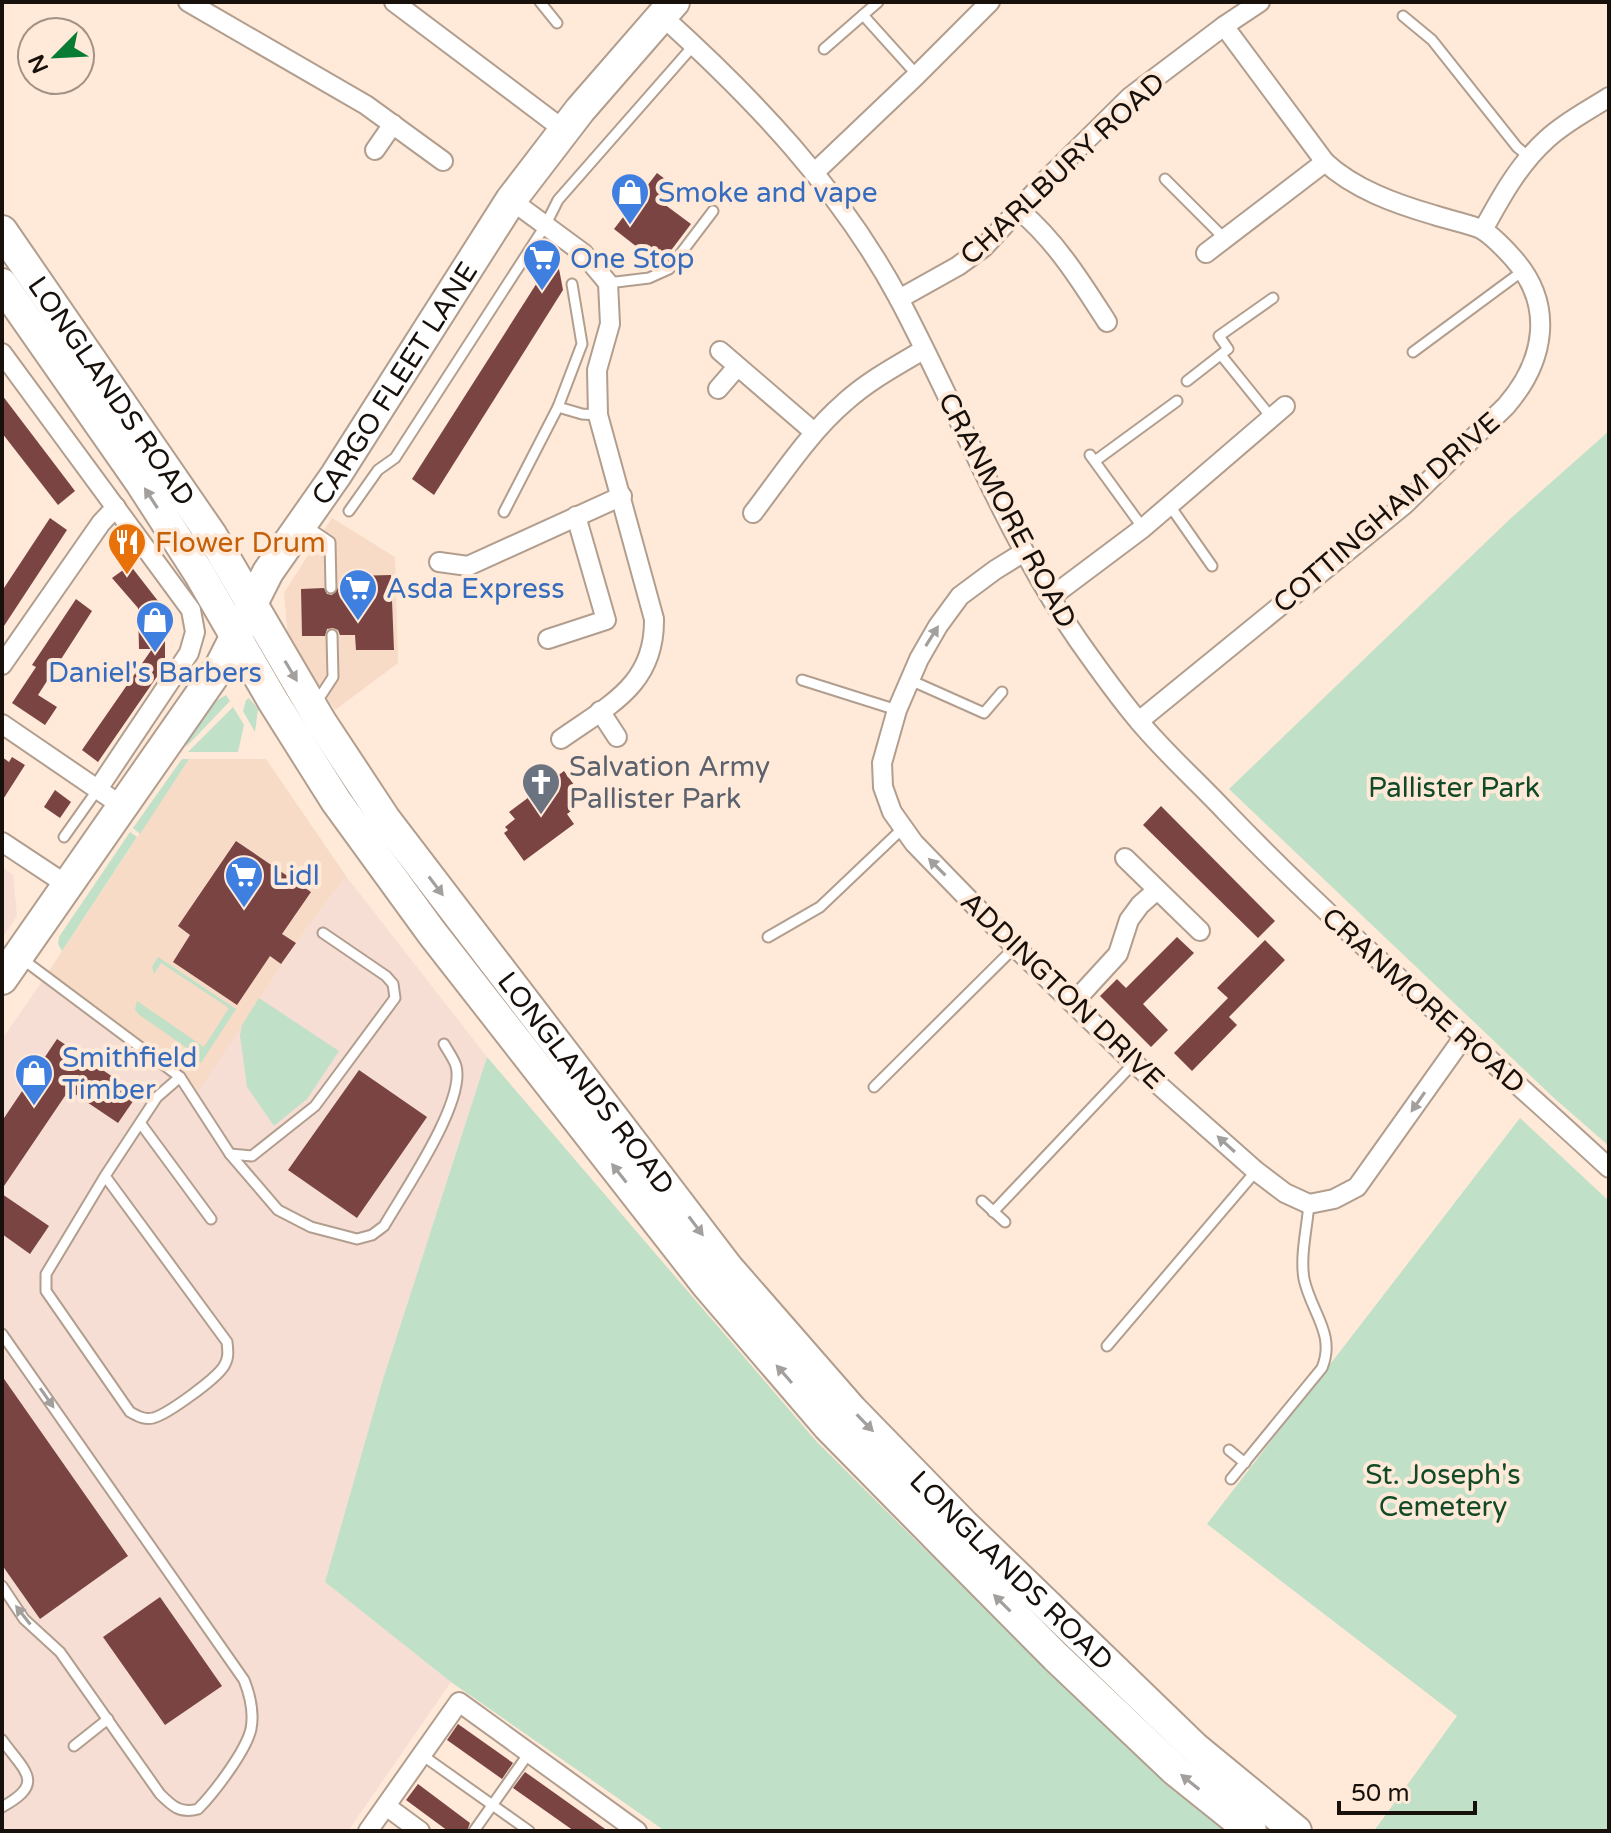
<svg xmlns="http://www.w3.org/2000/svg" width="1611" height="1833" font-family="'Varela Round',sans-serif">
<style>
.built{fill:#f7dbc6}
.industrial{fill:#f6ded4}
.green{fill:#c1e0c8}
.building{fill:#7a4443}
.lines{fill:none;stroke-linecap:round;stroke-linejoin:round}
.service-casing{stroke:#b29e8e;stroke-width:13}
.minor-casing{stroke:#b29e8e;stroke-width:22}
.primary-casing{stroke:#b29e8e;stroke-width:34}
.service{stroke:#fff;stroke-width:9}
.minor{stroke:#fff;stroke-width:18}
.primary{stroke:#fff;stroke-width:30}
.oneway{fill:#a29f9d}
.labels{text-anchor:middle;stroke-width:8;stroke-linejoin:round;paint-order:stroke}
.street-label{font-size:28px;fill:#17100b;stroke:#ffe9d8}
.shop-label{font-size:28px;fill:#366cbe;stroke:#ffe9d8;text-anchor:start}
.food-label{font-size:28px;fill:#c56008;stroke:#ffe9d8;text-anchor:start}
.worship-label{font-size:28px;fill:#5b616d;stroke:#ffe9d8;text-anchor:start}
.park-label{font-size:28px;fill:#114a27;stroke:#ffe9d8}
</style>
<rect width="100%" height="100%" fill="#ffe9d8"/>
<g class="built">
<polygon points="332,518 395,557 398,663 335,710 288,638 284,593"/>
<polygon points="189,759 266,759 346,876 296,943 199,1092 45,977"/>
</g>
<g class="industrial">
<polygon points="2,867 13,875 17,916 2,938"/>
<polygon points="346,876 487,1057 383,1379 325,1582 451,1682 348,1831 2,1831 2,1039 45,977 199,1091 296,943"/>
</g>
<g class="green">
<polygon points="1609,431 1609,1146 1554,1098 1229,789 1510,519"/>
<path d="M226,695L230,701L186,747C190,726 207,705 226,695Z"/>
<polygon points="249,698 258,709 255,732 243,711 246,700"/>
<polygon points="233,707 244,725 238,752 188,752"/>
<polygon points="182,759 189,759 140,834 133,828"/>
<polygon points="130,832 137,837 62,951 58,944 59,937"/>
<polygon points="158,957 236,1009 201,1063 187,1048 138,1014 135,1009 137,1001 204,1047 229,1008 161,963 154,974 152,967"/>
<polygon points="259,998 339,1051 307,1099 274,1126 247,1087 240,1035 242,1025"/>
<polygon points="487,1057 816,1441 1050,1674 1237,1831 665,1831 451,1682 325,1582 383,1379"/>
<polygon points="1520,1118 1609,1201 1609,1831 1374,1831 1457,1716 1207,1524"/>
</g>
<g class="building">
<polygon points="657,173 677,188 664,204 691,224 660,265 614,229"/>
<polygon points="556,253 563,290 434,495 412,479"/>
<polygon points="2,395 75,491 58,505 2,433"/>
<polygon points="50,518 67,530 2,629 2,591"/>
<polygon points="130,565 165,610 165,665 98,762 82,750 152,649 139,649 138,608 112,578"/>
<polygon points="391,575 394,650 356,650 355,635 340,635 338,630 333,628 327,629 325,636 302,636 301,589 324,588 327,594 332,595 338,588 354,588 353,576"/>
<polygon points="76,599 92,611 38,695 57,707 45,725 12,703 36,667 32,665"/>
<polygon points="2,757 9,762 12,757 25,765 2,801"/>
<polygon points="564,771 577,789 569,794 578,806 567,814 574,824 524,861 504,833 508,830 505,827 515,819 509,812"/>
<polygon points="55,790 71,802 60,818 44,807"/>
<polygon points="1161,806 1275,921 1258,938 1143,825"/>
<polygon points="236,841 311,892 282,934 296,943 281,964 270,956 237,1005 173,962 190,935 178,926"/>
<polygon points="1177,937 1194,953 1143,1004 1168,1030 1151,1047 1100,996 1117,979 1126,988"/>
<polygon points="1265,940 1285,960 1229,1017 1237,1025 1192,1071 1174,1053 1228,998 1217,988"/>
<polygon points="57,1039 138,1094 118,1123 69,1090 2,1189 2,1121"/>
<polygon points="359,1070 427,1117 357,1218 288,1170"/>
<polygon points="2,1194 49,1226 30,1254 2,1234"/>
<polygon points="2,1376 128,1556 40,1619 2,1565"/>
<polygon points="160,1597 222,1686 165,1725 103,1637"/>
<polygon points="458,1724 513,1763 502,1779 447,1740"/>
<polygon points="525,1772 542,1784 608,1831 574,1831 513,1788"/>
<polygon points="418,1784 470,1823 467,1831 448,1831 406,1800"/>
</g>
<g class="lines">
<g class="service-casing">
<g id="service">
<polyline points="540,2 557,23"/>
<polyline points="863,15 878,2"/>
<polyline points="1403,16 1432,40 1517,147 1529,157"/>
<polyline points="824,49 863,15 917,75"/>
<polyline points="1165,179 1225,239"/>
<polyline points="608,283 649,278 669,269 713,211"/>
<polyline points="1413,352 1524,270"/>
<polyline points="1221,355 1271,417"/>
<polyline points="1187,381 1228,349 1219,336 1273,298"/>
<polyline points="558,407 582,414 598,415"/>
<polyline points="1090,455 1143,528"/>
<polyline points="1095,461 1177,401"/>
<polyline points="1170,506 1212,566"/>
<polyline points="349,511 378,470 395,458 545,226 558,200 694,45"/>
<polyline points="504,512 558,407 582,344 572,284"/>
<polyline points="305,525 330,542 331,588"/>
<polyline points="802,680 897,710"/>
<polyline points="910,680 984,713 1002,692"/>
<polyline points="316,703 333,677 332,635"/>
<polyline points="64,837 98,789"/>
<polyline points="768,937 820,907 902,829"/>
<path d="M21,958L180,1077L230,1154L278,1210L311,1227L357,1239L372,1235L384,1226C403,1193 466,1102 456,1066C454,1059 448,1051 444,1044"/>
<polyline points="874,1087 1015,947"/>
<polyline points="141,1124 211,1219"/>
<polyline points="230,1154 252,1156 315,1106 395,998 393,984 386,976 323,933"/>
<path d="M105,1176L227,1342C228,1351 229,1358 224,1366C216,1379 168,1414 153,1418C144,1420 138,1416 130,1412L46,1291V1274L105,1176L157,1097L180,1077"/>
<polyline points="982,1201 1005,1222"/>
<polyline points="993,1212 1134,1063"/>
<path d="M2,1334L244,1680C250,1695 254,1713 251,1729C246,1751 214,1793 198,1809C180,1814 172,1806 160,1794L60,1652L24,1619L2,1586"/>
<polyline points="1107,1346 1256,1171"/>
<polyline points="1229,1450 1245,1463"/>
<path d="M1231,1479L1322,1368C1336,1334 1311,1312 1304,1279C1300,1256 1307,1228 1309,1204"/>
<path d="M2,1740C25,1772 46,1783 2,1807"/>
<polyline points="74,1746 108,1719"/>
<polyline points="422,1755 529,1831"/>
<polyline points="474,1831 529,1753"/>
</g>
</g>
<g class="minor-casing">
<g id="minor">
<polyline points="188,2 366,105 443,161"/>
<polyline points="394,2 564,130"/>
<path d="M662,16C753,98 840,189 899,299C959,412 1005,534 1078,640C1097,667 1116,694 1137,719C1164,752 1197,781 1226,812C1347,938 1481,1049 1609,1168"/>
<polyline points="375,150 393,124"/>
<polyline points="814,173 917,75 990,2"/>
<path d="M511,200L583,253L608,283L610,324L597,370L598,415L654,619C655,685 609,705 561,739"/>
<path d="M1020,211C1056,241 1082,283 1107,322"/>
<path d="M1483,230C1501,197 1519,164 1547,139C1565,122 1589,110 1609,97"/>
<polyline points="1206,253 1325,162"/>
<polyline points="899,299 958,266 984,247 1046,180 1130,97 1224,26 1260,2"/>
<polyline points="720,351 814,432"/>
<polyline points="2,353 191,610 195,632 189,653 98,789"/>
<polyline points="718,389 737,367"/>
<path d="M753,513C782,475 809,433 845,402C868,381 896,366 923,350"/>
<polyline points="1024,552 995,570 960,596 938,626 919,659 897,710 882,763 883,787 892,812 914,843 1015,947 1134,1063 1256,1171 1285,1193 1309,1204 1334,1199 1357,1187 1463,1038"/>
<polyline points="439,562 468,566 622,496"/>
<polyline points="1051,597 1143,528 1285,406"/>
<polyline points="548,639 606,620 576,516"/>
<polyline points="2,665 101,523 116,507"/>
<polyline points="600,711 617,737"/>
<path d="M1139,721L1404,505L1506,406C1545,361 1555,305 1513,258C1504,248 1492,235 1481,229C1466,223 1449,220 1434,215C1396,204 1354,189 1325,162L1224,26"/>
<polyline points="2,724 122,806"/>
<polyline points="2,842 67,885"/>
<polyline points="1125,858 1200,931"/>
<polyline points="1073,1003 1118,954 1129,920 1140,905 1157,890"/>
<polyline points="386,1806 420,1831"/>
<polyline points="368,1831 459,1702 637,1831"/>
</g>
</g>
<g class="primary-casing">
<g id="primary">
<path id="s1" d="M2,231L212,536L321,722L385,819L728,1268L851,1409L964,1525L1195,1748L1296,1831"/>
<polyline points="2,284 141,483 199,573 273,701 336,801 432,933 707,1285 828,1426 946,1546 1056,1657 1175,1770 1251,1831"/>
<path id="s2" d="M2,979L221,665L268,572L336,475L511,200L580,110L674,2"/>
</g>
</g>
<use href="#service" class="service"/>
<use href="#minor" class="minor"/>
<use href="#primary" class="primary"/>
</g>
<defs><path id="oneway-solid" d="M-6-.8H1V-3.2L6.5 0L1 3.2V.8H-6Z" transform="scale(2)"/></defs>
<g class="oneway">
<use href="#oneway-solid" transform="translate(151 498) rotate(-123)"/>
<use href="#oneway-solid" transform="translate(932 636) rotate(-58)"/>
<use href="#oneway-solid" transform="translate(291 671) rotate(59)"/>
<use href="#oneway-solid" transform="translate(937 867) rotate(-135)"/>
<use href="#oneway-solid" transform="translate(436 886) rotate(53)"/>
<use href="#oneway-solid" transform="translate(1418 1102) rotate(125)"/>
<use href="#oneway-solid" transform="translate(1226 1144) rotate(-138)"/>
<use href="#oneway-solid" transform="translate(619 1173) rotate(-128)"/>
<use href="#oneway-solid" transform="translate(696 1226) rotate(53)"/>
<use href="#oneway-solid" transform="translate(784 1374) rotate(-131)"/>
<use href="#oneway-solid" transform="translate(47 1398) rotate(55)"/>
<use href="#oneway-solid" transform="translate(865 1423) rotate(46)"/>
<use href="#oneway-solid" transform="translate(1002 1603) rotate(-135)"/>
<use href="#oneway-solid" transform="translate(23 1615) rotate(-128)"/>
<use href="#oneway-solid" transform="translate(1190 1782) rotate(-141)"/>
</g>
<defs>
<g id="shop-pin" transform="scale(2)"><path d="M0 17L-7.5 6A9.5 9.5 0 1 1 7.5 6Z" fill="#3f7fe0" stroke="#ffe9d8"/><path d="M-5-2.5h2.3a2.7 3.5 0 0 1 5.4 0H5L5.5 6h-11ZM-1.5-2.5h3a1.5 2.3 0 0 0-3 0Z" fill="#fff"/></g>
<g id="supermarket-pin" transform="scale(2)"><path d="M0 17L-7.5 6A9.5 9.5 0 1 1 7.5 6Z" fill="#3f7fe0" stroke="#ffe9d8"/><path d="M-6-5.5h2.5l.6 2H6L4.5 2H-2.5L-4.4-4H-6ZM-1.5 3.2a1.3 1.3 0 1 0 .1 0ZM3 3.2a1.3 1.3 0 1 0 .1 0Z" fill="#fff"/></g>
<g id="restaurant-pin" transform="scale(2)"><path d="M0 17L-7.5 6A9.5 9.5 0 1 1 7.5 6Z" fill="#e8710a" stroke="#ffe9d8"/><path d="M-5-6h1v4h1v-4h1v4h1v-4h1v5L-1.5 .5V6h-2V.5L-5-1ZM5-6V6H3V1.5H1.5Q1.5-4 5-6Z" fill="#fff"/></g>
<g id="church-pin" transform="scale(2)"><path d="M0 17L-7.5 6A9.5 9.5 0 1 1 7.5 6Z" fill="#6b7280" stroke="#ffe9d8"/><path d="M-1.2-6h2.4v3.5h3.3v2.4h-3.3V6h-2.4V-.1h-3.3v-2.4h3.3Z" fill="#fff"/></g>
</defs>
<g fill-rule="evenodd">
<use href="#shop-pin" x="630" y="192"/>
<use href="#supermarket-pin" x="542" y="258"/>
<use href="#restaurant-pin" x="127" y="542"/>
<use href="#supermarket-pin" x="358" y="588"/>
<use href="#shop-pin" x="155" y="620"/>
<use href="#church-pin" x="541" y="782"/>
<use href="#supermarket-pin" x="244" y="875"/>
<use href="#shop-pin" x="34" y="1073"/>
</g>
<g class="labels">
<g class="street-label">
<text transform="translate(1062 168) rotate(-43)" y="10">CHARLBURY ROAD</text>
<text dy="10" stroke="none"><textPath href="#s2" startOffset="714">CARGO FLEET LANE</textPath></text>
<text dy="10" stroke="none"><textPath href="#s1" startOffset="194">LONGLANDS ROAD</textPath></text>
<text transform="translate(1008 510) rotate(62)" y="10">CRANMORE ROAD</text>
<text transform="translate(1386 512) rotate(-41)" y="10">COTTINGHAM DRIVE</text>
<text transform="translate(1063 990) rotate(44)" y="10">ADDINGTON DRIVE</text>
<text transform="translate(1424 1000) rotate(42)" y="10">CRANMORE ROAD</text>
<text dy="10" stroke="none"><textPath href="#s1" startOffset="1034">LONGLANDS ROAD</textPath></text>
<text dy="10" stroke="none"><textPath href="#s1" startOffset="1682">LONGLANDS ROAD</textPath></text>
</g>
<g class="shop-label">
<text x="658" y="202">Smoke and vape</text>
<text x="570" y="268">One Stop</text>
<text x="386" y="598">Asda Express</text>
<text x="155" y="682" text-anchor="middle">Daniel's Barbers</text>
<text x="272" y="885">Lidl</text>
<text x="62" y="1067">Smithfield<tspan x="62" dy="32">Timber</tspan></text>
</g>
<g class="food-label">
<text x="155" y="552">Flower Drum</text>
</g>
<g class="worship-label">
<text x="569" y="776">Salvation Army<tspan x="569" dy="32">Pallister Park</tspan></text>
</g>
<g class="park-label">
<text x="1454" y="797">Pallister Park</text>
<text x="1443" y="1484">St. Joseph's<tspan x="1443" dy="32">Cemetery</tspan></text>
</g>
</g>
<rect width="1611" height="1833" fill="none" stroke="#17100b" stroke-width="8"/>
<g transform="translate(56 56) rotate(246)"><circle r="38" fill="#ffe9d8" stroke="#a29286" stroke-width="2"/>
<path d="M0-6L14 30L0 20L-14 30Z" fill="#077c32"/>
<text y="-12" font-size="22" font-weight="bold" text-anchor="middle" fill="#17100b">N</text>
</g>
<path d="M1339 1801v12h136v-12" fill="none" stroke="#17100b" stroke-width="4"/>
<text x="1351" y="1801" font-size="24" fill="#17100b" stroke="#ffe9d8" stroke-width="6" paint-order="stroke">50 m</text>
</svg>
